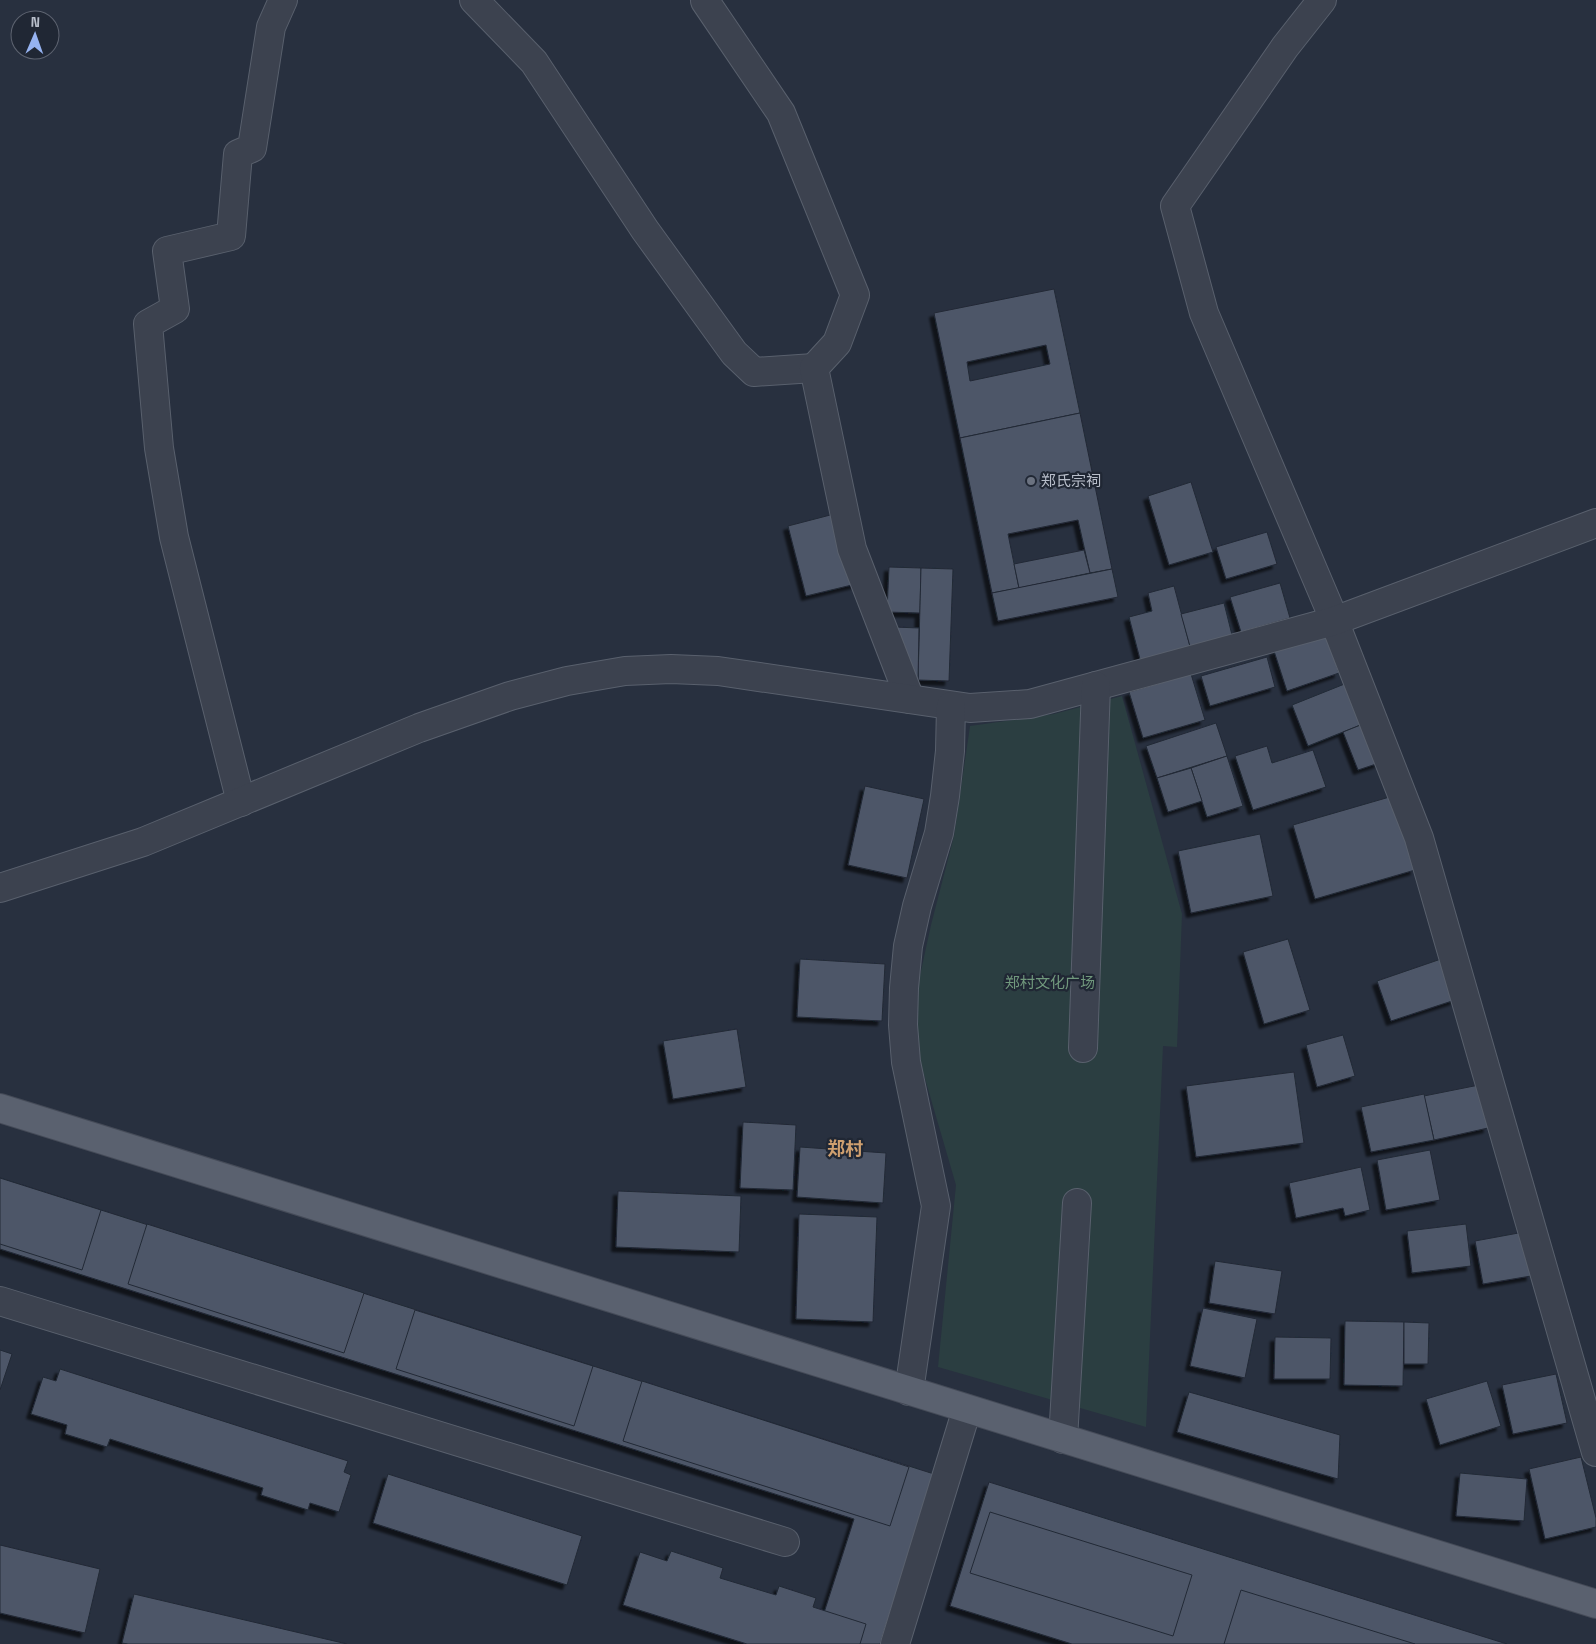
<svg xmlns="http://www.w3.org/2000/svg" width="1596" height="1644" font-family="'Space Grotesk','Noto Sans SC',sans-serif">
<style>
.green{fill:#2b3e41}
.building{fill:#4e5768;stroke:#222936;fill-rule:evenodd;filter:url(#shadow)}
.lines{fill:none;stroke-linecap:round;stroke-linejoin:round}
.minor-casing{stroke:#59606d;stroke-width:30}
.major-casing{stroke:#454b58;stroke-width:30}
.minor{stroke:#3c424f;stroke-width:28}
.major{stroke:#5a616f;stroke-width:28}
.worship-dot{fill:#6b7280;stroke:#202734;stroke-width:2}
.labels{text-anchor:middle;stroke-width:4.5;stroke-linejoin:round;paint-order:stroke}
.poi-label{font-size:15px;fill:#b8beca;stroke:#202734;text-anchor:start}
.park-label{font-size:15px;fill:#71997d;stroke:#202734}
.quarter-label{font-size:18px;font-weight:bold;fill:#ce9f6f;stroke:#202734}
</style>
<defs>
<filter id="shadow"><feDropShadow dx="-4.5" dy="4.5" stdDeviation="1" flood-color="#0009"/></filter>
</defs>
<rect width="100%" height="100%" fill="#28303f"/>
<polygon class="green" points="1122,696 1182,914 1177,1047 1163,1046 1146,1427 938,1367 956,1185 919,1058 914,1003 931,925 954,836 970,726 1054,714"/>
<g class="building">
<path d="M1054,289L1080,413L960,438L934,313ZM1046,345L1050,364L970,381L967,362Z"/>
<polygon points="1080,413 1112,569 1090,573 1078,520 1008,534 1019,588 992,593 960,438"/>
<polygon points="1191,482 1213,552 1169,565 1148,496"/>
<polygon points="838,513 856,584 806,596 788,526"/>
<polygon points="1267,532 1277,564 1226,579 1216,547"/>
<polygon points="1084,550 1090,573 1019,588 1014,564"/>
<polygon points="889,567 921,568 920,613 887,612"/>
<polygon points="921,568 953,569 949,681 918,680"/>
<polygon points="1112,569 1118,597 998,621 992,593"/>
<polygon points="1280,583 1290,618 1241,632 1230,597"/>
<polygon points="1174,586 1191,650 1141,663 1129,617 1152,611 1148,593"/>
<polygon points="1224,603 1233,639 1191,650 1181,614"/>
<polygon points="894,627 919,628 918,680 910,679"/>
<polygon points="1326,633 1339,673 1287,691 1274,651"/>
<polygon points="1267,657 1275,687 1210,706 1201,676"/>
<polygon points="1191,674 1205,720 1143,738 1129,692"/>
<polygon points="1347,683 1363,724 1308,746 1292,705"/>
<polygon points="1216,723 1227,756 1157,778 1146,746"/>
<polygon points="1363,724 1379,763 1358,770 1343,732"/>
<polygon points="1267,746 1272,763 1313,750 1326,787 1253,810 1235,756"/>
<polygon points="1227,756 1243,806 1207,817 1191,768"/>
<polygon points="1191,768 1202,801 1168,812 1157,778"/>
<polygon points="865,786 924,799 907,878 848,865"/>
<polygon points="1393,796 1415,870 1315,899 1293,825"/>
<polygon points="1260,834 1273,896 1191,913 1178,851"/>
<polygon points="1288,939 1310,1010 1264,1024 1243,952"/>
<polygon points="800,959 885,964 882,1021 797,1017"/>
<polygon points="1441,959 1455,1000 1391,1021 1377,981"/>
<polygon points="737,1029 746,1087 673,1099 663,1041"/>
<polygon points="1343,1035 1355,1076 1317,1087 1306,1045"/>
<polygon points="1294,1072 1304,1143 1196,1157 1186,1086"/>
<polygon points="1479,1085 1488,1128 1434,1140 1424,1096"/>
<polygon points="1424,1094 1434,1140 1371,1152 1361,1107"/>
<polygon points="743,1122 796,1125 793,1190 740,1188"/>
<polygon points="800,1147 886,1153 883,1203 797,1197"/>
<polygon points="1430,1150 1440,1200 1386,1210 1377,1160"/>
<polygon points="1361,1167 1370,1210 1345,1216 1343,1208 1296,1218 1289,1183"/>
<polygon points="0,1178 934,1474 880,1644 814,1644 854,1519 0,1249"/>
<polygon points="0,1178 101,1210 82,1270 0,1244"/>
<polygon points="618,1191 741,1196 739,1252 616,1247"/>
<polygon points="799,1214 877,1217 873,1322 796,1319"/>
<polygon points="147,1224 364,1293 344,1353 128,1284"/>
<polygon points="1466,1224 1471,1266 1412,1273 1407,1231"/>
<polygon points="1524,1232 1531,1276 1483,1284 1475,1241"/>
<polygon points="1215,1261 1282,1271 1275,1314 1209,1303"/>
<polygon points="1203,1308 1257,1319 1245,1378 1190,1366"/>
<polygon points="415,1310 593,1366 574,1426 396,1369"/>
<polygon points="1345,1321 1404,1322 1403,1386 1344,1385"/>
<polygon points="1404,1322 1429,1323 1428,1364 1404,1364"/>
<polygon points="1275,1337 1331,1338 1330,1379 1274,1379"/>
<polygon points="0,1350 12,1354 0,1390"/>
<polygon points="60,1369 348,1461 344,1472 351,1475 339,1512 310,1503 308,1510 261,1495 263,1488 110,1439 107,1447 65,1434 67,1425 31,1414 43,1377 56,1381"/>
<polygon points="1556,1374 1567,1423 1513,1434 1502,1385"/>
<polygon points="642,1381 909,1467 890,1526 623,1441"/>
<polygon points="1487,1381 1501,1426 1440,1445 1426,1399"/>
<polygon points="1189,1392 1340,1435 1338,1479 1177,1432"/>
<polygon points="1581,1457 1596,1518 1596,1527 1545,1539 1529,1469"/>
<polygon points="1460,1473 1527,1479 1524,1521 1456,1516"/>
<polygon points="388,1474 582,1536 567,1585 373,1523"/>
<polygon points="989,1482 1507,1644 1072,1644 950,1606"/>
<polygon points="990,1512 1192,1575 1173,1636 970,1573"/>
<polygon points="0,1545 100,1569 85,1633 0,1613"/>
<polygon points="671,1551 723,1568 720,1578 776,1595 779,1586 816,1598 813,1607 866,1624 860,1644 747,1644 623,1605 640,1552 667,1561"/>
<polygon points="1241,1590 1415,1644 1224,1644"/>
<polygon points="134,1594 347,1644 128,1644 122,1643"/>
</g>
<g class="lines">
<g class="minor-casing">
<g id="minor">
<polyline points="474,0 534,62 645,230 734,353 754,372 814,368"/>
<polyline points="707,0 705,1 781,113 855,295 837,343 814,368 852,549 910,699"/>
<polyline points="1322,0 1285,47 1175,206 1204,313 1328,605 1419,838 1596,1452"/>
<polyline points="241,802 174,537 159,448 148,324 175,309 167,251 231,236 238,154 252,148 271,27 283,0"/>
<polyline points="0,888 143,842 419,728 510,696 567,681 625,671 671,669 718,671 970,708 1030,704 1334,621 1596,523"/>
<polyline points="1083,1048 1096,686"/>
<polyline points="0,1301 785,1542"/>
<polyline points="909,1391 936,1206 906,1062 903,1025 904,988 908,946 917,906 939,833 945,796 950,751 951,706"/>
<polyline points="1063,1439 1077,1203"/>
<polyline points="895,1644 967,1409"/>
</g>
</g>
<g class="major-casing">
<polyline id="major" points="0,1108 1596,1604"/>
</g>
<use href="#minor" class="minor"/>
<use href="#major" class="major"/>
</g>
<circle class="worship-dot" cx="1031" cy="481" r="5"/>
<g class="labels">
<g class="poi-label">
<text x="1041" y="486">郑氏宗祠</text>
</g>
<g class="park-label">
<text x="1050" y="988">郑村文化广场</text>
</g>
<g class="quarter-label">
<text x="845" y="1155">郑村</text>
</g>
</g>
<g transform="translate(35 35) rotate(2)"><circle r="24" fill="#202734" stroke="#5d6370"/>
<path d="M0-4L9 19L0 12L-9 19Z" fill="#96b3f1"/>
<text y="-8" font-size="14" font-weight="bold" text-anchor="middle" fill="#b8beca">N</text>
</g>
</svg>
